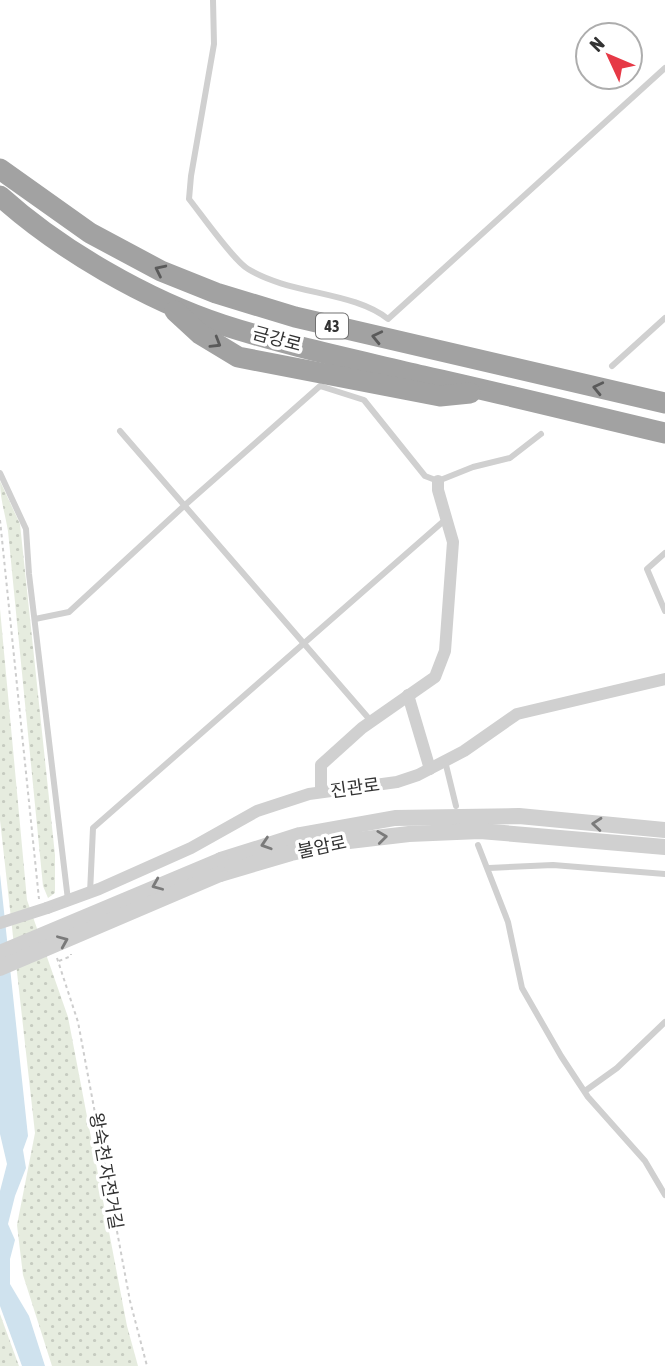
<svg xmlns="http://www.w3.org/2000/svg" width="665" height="1366" font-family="'Asap Condensed','Noto Sans KR',sans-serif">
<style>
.grass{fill:url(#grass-dots)}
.water{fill:#cfe2ee}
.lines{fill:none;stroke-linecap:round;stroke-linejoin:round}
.path{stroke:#cdcdcd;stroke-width:2;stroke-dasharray:3.5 3.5;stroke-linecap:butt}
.service{stroke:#d0d0d0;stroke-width:6}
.minor{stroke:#d0d0d0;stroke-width:12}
.tertiary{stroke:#d0d0d0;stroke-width:16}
.trunk{stroke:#a2a2a2;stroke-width:21}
.minor-bridge{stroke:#d0d0d0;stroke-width:12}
.tertiary-bridge{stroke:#d0d0d0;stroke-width:16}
.oneway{stroke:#5a5a5a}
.oneway2{stroke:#7a7a7a}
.labels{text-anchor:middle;stroke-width:7;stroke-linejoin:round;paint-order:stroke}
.shield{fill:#fff;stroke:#707070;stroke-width:2}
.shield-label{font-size:16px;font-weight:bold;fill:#333}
.street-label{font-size:18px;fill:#333;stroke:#fff}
</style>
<defs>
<pattern id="grass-dots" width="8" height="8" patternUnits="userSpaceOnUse" patternTransform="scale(1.75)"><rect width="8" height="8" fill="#e6ecdf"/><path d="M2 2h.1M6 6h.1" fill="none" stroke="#c6cbc0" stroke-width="1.8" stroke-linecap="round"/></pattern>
</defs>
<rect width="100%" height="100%" fill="#fff"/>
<g class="grass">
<path d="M0,481L20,524L55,855V893L48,898L43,886L8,531C5,513 0,499 0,481Z"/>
<polygon points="0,609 27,900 68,1017 127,1326 138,1366 52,1366 23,1275 17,1225 35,1133 0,820"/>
<polygon points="0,1314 19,1366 0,1366"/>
</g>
<polygon class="water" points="0,874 28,1136 23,1150 26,1168 15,1196 8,1224 15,1240 10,1259 10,1284 29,1316 45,1366 22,1366 0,1306 0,1191 7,1164 0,1134"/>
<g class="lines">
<g class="path">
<polyline points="0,520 39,899"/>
<polyline points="57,958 78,1022 130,1301 147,1366"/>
<polyline points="59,961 71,956 71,954"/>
</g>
<g class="service">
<path d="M213,0L214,44L191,176L189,199C201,214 234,261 248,269C290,295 353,291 388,319L665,68"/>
<polyline points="612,366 665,318"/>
<polyline points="120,431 371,721"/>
<polyline points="0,473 26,529 29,574 68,900"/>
<polyline points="665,553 647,569 665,611"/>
<polyline points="35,619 69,612 185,505 320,386 364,400 425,476 438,481 473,467 510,458 541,434"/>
<polyline points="445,761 456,806"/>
<polyline points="478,845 508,922 522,988 561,1056 588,1097 645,1161 665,1195"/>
<polyline points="489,868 553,865 665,874"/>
<polyline points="90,893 93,828 446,519"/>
<polyline points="585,1091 617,1068 665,1022"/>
</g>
<g class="minor">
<polyline points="408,695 430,769"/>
<polyline points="321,792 321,765 362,728 435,677 445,651 453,542 438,490 438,481"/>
<polyline points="47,908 99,889 191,848 257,811 309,794 397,782 418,775 464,751 517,714 665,679"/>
</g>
<g class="tertiary">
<polyline points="221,860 300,835 395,818 519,816 665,830"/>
<polyline points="220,874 291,853 349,841 409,834 480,831 665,847"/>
</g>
<g class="trunk">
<polyline points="0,169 90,233 161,271 216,293 295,317 665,403"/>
<path d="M0,196C60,250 147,300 223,325C288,346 356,360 423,376C504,394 584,414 665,433"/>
<polyline points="175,311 200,334 238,357 440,396 470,393"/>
</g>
<polyline class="minor-bridge" points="0,923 47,908"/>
<g class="tertiary-bridge">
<polyline points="0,953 221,860"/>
<polyline points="0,968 220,874"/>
</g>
</g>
<defs><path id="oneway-chevron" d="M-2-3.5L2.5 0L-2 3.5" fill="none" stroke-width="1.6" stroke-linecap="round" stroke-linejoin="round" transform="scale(1.75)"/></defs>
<g class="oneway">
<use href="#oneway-chevron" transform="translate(160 270) rotate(-154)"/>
<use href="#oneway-chevron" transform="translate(377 337) rotate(-167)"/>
<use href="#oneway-chevron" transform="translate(216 343) rotate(31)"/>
<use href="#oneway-chevron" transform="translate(598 388) rotate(-167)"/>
</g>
<g class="oneway2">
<use href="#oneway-chevron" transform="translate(597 824) rotate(-175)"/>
<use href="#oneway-chevron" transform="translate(382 837) rotate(-7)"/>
<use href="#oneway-chevron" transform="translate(266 844) rotate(162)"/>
<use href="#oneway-chevron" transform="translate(157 885) rotate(157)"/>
<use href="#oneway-chevron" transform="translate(63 941) rotate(-23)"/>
</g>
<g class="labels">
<rect class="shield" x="316" y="313.5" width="32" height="25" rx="5"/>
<g class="shield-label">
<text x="332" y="332">43</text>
</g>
<g class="street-label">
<text transform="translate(277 339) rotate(15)" y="6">금강로</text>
<text transform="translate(355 788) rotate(-8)" y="6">진관로</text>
<text transform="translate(322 847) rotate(-12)" y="6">불암로</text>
<text transform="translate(106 1171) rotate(80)" y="6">왕숙천 자전거길</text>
</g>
</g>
<g transform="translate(609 56) rotate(314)"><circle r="33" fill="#ffffff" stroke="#adadad" stroke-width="2"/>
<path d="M0-5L12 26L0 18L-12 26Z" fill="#e63946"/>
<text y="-10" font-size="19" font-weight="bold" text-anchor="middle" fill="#333333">N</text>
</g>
</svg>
